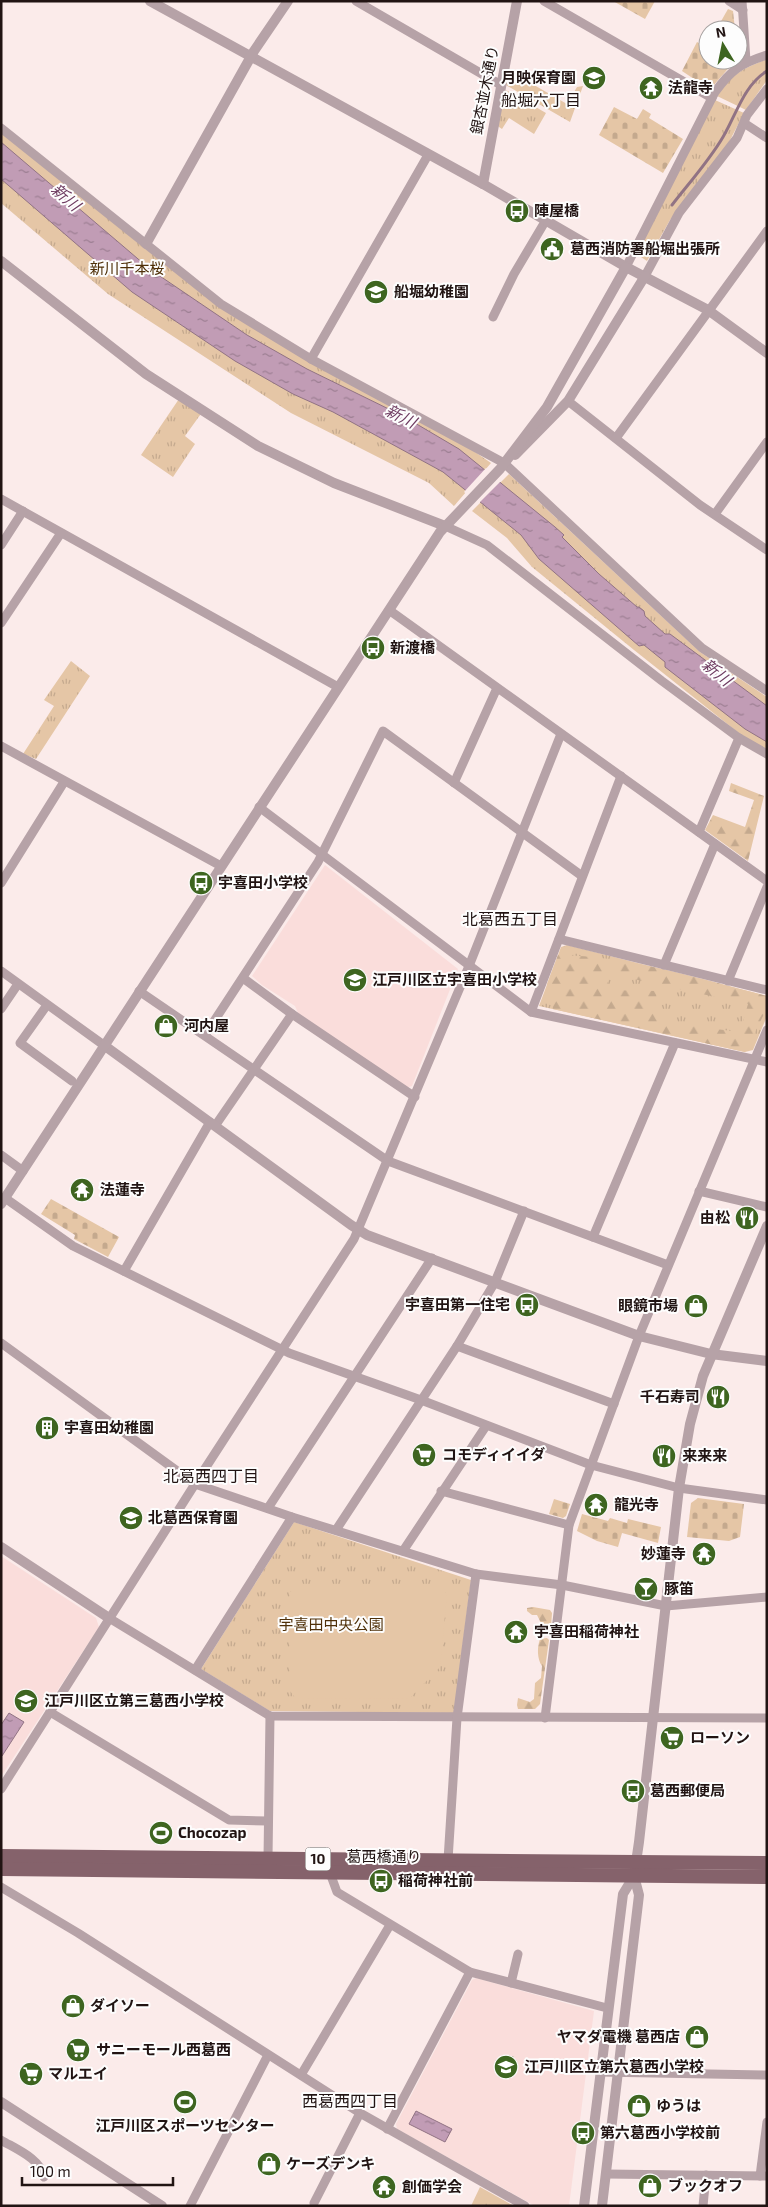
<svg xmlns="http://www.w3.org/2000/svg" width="768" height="2207" font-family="'Exo 2','Noto Sans JP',sans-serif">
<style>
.built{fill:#fadddb}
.grass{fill:url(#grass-tufts)}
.forest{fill:url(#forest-firs);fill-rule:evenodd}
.cemetery{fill:url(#cemetery-stones)}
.garden{fill:#e5c6a6}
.water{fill:url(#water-ripples);stroke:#917384}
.pier{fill:#fbebea}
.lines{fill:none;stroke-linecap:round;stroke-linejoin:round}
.stream{stroke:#917384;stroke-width:3}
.minor{stroke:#b6a2a7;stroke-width:9}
.tertiary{stroke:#b6a2a7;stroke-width:10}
.primary{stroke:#85626b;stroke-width:14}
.labels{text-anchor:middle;stroke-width:4;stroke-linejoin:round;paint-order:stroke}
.shield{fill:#fdfdfd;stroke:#635a59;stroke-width:1}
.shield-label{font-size:14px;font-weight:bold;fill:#211413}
.poi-label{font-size:15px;font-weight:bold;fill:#211413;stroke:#fdfdfd;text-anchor:start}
.street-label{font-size:15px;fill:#211413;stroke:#fdfdfd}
.park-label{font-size:15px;fill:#4f3008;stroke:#fdfdfd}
.neighbourhood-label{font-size:16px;fill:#211413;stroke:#fdfdfd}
.water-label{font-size:16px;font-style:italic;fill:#6e3c61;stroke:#fdfdfd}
</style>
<defs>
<pattern id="grass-tufts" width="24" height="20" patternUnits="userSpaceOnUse" patternTransform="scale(1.25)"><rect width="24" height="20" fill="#e5c6a6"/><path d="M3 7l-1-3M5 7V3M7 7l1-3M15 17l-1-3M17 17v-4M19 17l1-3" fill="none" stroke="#c4a98e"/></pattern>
<pattern id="forest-firs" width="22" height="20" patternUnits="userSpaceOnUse" patternTransform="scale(1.25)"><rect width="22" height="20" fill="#e5c6a6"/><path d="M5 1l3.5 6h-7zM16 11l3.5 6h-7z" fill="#c4a98e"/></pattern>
<pattern id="cemetery-stones" width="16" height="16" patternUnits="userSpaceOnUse" patternTransform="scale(1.25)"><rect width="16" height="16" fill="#e5c6a6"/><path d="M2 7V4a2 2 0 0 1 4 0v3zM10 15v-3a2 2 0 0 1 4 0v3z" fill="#c4a98e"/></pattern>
<pattern id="water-ripples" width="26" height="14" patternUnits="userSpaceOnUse" patternTransform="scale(1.25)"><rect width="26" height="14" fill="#c19cb5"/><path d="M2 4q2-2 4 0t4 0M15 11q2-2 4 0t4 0" fill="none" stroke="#9c7e92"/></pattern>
</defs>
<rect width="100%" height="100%" fill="#fbebea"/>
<g class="built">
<polygon points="325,865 458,969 412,1086 406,1088 298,1013 295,1006 262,985 252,976"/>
<polygon points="1,1556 96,1618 99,1627 2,1775"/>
<polygon points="476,1978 594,2011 569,2206 535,2206 397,2129 396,2124 472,1980"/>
</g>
<g class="grass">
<path d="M767,59V80L746,110L717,96C734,72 741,70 767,59Z"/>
<polygon points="508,70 567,104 577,87 583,86 570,122 504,84"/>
<polygon points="504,90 508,91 546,113 534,134 509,118 502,129 496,125"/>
<polygon points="715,100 744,113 728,144 670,220 647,261 635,253"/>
<polygon points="1,128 221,304 465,445 491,463 454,506 429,483 291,413 108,294 1,203"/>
<polygon points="181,396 203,411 185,436 195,444 173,477 141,455"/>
<polygon points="509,474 700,652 767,697 767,750 740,734 634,650 532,567 507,538 472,511"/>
<polygon points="71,661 90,676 36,759 23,754 54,706 44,700"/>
<polygon points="567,945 767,996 767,1016 753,1050 745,1052 539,1006 561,947"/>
<polygon points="294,1522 471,1580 454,1713 270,1711 201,1669"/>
<polygon points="480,2187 514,2206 471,2206"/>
</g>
<g class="forest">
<polygon points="731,783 764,796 748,861 705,830 713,815 745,827 754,800 729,791"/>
<path d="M558,955C628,956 698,978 767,996V1008L745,1052L553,1009L547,984ZM610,974L748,1004L740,1032L659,1022L656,991L606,990Z"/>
<polygon points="533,1607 550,1610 552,1613 551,1627 543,1627 537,1615 532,1615 527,1611 527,1608"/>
<path d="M547,1638L549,1640L540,1704L535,1709H518L517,1705L518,1698L530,1702L534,1699L535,1683L541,1678L542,1666C537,1659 537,1647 540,1639Z"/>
</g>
<g class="cemetery">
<polygon points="613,1 655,1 645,19"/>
<polygon points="728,9 733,11 735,30 716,30"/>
<path d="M697,42L708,48V60L734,61C728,70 719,78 712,88L709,89L682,71Z"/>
<polygon points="614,107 637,119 643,109 651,114 649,118 683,139 663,173 599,135"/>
<polygon points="51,1199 119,1237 108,1257 74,1239 75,1235 41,1214"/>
<polygon points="698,1498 744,1504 740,1537 729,1541 687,1537 691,1503"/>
<polygon points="554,1499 570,1504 566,1516 563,1518 549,1514"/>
<polygon points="582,1514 608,1521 610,1518 627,1523 628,1519 661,1527 658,1543 622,1533 618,1547 597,1541 577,1531"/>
</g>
<polygon class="garden" points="297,1586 440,1586 447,1594 440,1667 410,1698 296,1699 290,1691 290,1592"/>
<g class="water">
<polygon points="1,142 151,270 247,335 307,369 403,416 459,449 555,527 564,535 562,537 599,574 637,607 639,607 644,611 645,616 665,634 670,634 767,706 767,742 745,729 665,667 665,662 644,645 639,646 539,559 521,535 443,472 333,412 293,394 235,361 132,292 1,179"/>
<polygon points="9,1713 24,1722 2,1756 1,1725"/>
<polygon points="416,2111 452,2129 445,2142 409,2124"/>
</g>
<polygon class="pier" points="486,468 501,481 478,504 464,492"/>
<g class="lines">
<path class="stream" d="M672,205C689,183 709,161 723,137C736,115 744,85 767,71"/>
<g class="minor">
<polyline points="356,1 501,85"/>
<polyline points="544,1 712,98"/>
<polyline points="729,1 743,10"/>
<polyline points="742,1 746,61"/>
<polyline points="744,123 767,138"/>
<polyline points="1,128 221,304 311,359 504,463 702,648 767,691"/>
<path d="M626,267L715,92C731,70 741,63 767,55"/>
<polyline points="645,276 679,213 737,138 747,115 767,89"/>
<polyline points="493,317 514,274 546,220"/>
<polyline points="311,359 428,155"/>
<polyline points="568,401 700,505 767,550"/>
<polyline points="616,438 767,231"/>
<polyline points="1,499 338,687"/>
<polyline points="715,514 767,442"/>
<polyline points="445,526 487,545 662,681 739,738 767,754"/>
<polyline points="1,545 23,511"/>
<polyline points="389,610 767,881"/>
<polyline points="1,623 61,533"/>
<polyline points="1,746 221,866"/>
<polyline points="454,783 497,688"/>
<polyline points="259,807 531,1012 767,1062"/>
<polyline points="699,832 739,738"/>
<polyline points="1,883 64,782"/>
<polyline points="559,939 767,990"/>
<polyline points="664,965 715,844"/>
<polyline points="1,971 105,1046"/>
<polyline points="243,978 292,1014 415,1097"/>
<polyline points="728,981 767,887"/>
<polyline points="139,991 388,1161 668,1265"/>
<polyline points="47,1005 20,1043 72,1081"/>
<polyline points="1,1009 18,984"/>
<polyline points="531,1012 621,776"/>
<polyline points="205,1035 318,862 383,731 582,876"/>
<polyline points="215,1126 292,1014"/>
<polyline points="1,1155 23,1171"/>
<polyline points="699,1191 767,1207"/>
<polyline points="5,1198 73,1246 289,1353 421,1400 591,1465 679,1488 767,1500"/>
<polyline points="593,1237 675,1043"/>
<polyline points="124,1271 210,1122"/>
<polyline points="1,1343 195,1484 292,1517 476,1574 562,1585 666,1606 767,1597"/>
<polyline points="457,1346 614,1404"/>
<polyline points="441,1491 569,1525"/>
<polyline points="268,1508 432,1258"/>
<polyline points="336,1530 457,1346 495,1282 524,1211"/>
<polyline points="403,1551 486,1426"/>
<polyline points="109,1618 270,1716 767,1718"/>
<polyline points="195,1670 292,1517"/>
<polyline points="50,1712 229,1820 268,1821"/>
<polyline points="545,1718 569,1525 639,1336 767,1030"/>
<polyline points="1,1789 195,1484 354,1239 469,966 561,734"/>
<polyline points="268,1858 270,1716"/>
<polyline points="448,1860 457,1718 476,1574"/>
<polyline points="330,1873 337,1892 470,1972 607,2008"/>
<polyline points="1,1887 78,1933 360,2113 525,2206"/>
<polyline points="511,1983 518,1954"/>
<polyline points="599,2072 767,2075"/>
<polyline points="301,2075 390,1925"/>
<polyline points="387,2129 470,1972"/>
<path d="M1,2140C16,2149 41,2159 44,2177"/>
<polyline points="606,2174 767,2176"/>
<polyline points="760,2176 767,2122"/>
<polyline points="314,2203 360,2113"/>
<polyline points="190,2206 268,2055"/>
<polyline points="703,2206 706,2175"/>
</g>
<g class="tertiary">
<polyline points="150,1 483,184 626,267 708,310 767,353"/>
<polyline points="483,184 517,1"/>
<polyline points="146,244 254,51 288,1"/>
<polyline points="1,261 146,374 258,446 334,483 445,526"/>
<polyline points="515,455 568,401 645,276"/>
<polyline points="105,1046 351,1225 367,1235 639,1336 711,1354 767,1361"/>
<polyline points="1,1204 440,532 500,469 547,407 626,267"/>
<polyline points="1,1547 109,1618"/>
<polyline points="1,2102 162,2206"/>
<polyline points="584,2206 623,1894 634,1876 639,1842 679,1488 690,1424 703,1376 767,1226"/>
<polyline points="602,2206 639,1895 634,1876"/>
</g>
<g class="primary">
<path d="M1,1856C256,1859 512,1861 767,1863"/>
<polyline points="1,1869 767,1877"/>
</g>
</g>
<defs>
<g id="school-disc" transform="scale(1.25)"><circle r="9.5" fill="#3e6520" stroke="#fdfdfd"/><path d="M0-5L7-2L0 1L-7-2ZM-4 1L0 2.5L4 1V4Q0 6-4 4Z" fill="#fff"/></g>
<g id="temple-disc" transform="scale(1.25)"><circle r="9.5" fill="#3e6520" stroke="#fdfdfd"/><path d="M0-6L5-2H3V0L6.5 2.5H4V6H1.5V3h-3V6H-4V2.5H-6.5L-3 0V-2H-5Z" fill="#fff"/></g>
<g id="bus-disc" transform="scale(1.25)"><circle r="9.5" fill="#3e6520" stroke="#fdfdfd"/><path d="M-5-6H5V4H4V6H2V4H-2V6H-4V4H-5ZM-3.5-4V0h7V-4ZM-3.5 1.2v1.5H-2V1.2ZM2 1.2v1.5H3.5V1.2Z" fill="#fff"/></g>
<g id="civic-disc" transform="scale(1.25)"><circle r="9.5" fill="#3e6520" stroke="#fdfdfd"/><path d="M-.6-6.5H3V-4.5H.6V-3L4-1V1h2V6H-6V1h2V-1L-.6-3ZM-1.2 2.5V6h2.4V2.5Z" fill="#fff"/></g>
<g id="shop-disc" transform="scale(1.25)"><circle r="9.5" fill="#3e6520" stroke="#fdfdfd"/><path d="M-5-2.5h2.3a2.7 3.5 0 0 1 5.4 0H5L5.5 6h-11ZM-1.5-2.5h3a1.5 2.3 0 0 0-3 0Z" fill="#fff"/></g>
<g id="restaurant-disc" transform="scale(1.25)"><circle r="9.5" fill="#3e6520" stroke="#fdfdfd"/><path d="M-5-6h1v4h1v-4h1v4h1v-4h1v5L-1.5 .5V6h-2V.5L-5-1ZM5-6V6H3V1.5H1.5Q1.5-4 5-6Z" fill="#fff"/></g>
<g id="building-disc" transform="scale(1.25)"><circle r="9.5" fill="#3e6520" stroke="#fdfdfd"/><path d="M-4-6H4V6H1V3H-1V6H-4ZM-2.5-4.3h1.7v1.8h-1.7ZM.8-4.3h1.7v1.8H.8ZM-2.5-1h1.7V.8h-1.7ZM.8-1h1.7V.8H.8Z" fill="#fff"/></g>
<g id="supermarket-disc" transform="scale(1.25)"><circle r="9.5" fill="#3e6520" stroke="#fdfdfd"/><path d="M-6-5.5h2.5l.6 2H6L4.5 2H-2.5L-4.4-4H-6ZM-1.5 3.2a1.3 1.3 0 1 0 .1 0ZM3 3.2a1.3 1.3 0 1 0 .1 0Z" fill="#fff"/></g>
<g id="bar-disc" transform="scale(1.25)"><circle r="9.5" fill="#3e6520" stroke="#fdfdfd"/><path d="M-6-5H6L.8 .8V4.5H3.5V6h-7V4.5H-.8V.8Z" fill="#fff"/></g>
<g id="stadium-disc" transform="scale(1.25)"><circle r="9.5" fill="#3e6520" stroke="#fdfdfd"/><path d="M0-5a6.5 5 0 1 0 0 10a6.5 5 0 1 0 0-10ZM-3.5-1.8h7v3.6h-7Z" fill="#fff"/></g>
</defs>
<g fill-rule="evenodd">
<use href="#school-disc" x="594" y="78"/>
<use href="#temple-disc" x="651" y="88"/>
<use href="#bus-disc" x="517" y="211"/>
<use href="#civic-disc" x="552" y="249"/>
<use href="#school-disc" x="376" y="292"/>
<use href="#bus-disc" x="373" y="648"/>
<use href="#bus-disc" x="201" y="883"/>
<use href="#school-disc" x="355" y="980"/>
<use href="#shop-disc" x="166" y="1026"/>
<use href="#temple-disc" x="82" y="1190"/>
<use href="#restaurant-disc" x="747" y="1218"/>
<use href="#bus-disc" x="527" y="1305"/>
<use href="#shop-disc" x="696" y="1306"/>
<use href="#restaurant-disc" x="718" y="1397"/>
<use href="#building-disc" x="47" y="1428"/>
<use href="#supermarket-disc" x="424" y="1455"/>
<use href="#restaurant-disc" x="664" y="1456"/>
<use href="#temple-disc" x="596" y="1505"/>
<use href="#school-disc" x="131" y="1518"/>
<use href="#temple-disc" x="704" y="1554"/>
<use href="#bar-disc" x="646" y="1589"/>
<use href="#temple-disc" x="516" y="1632"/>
<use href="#school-disc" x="26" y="1701"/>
<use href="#supermarket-disc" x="672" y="1738"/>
<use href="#bus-disc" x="633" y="1791"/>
<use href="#stadium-disc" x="161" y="1833"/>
<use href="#bus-disc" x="381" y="1881"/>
<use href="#shop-disc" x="73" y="2006"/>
<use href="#shop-disc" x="697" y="2037"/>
<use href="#supermarket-disc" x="78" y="2050"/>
<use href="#school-disc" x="506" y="2067"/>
<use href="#supermarket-disc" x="31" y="2074"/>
<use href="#stadium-disc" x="185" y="2102"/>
<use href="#shop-disc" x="639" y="2106"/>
<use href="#bus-disc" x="583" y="2133"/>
<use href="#shop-disc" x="269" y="2164"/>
<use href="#shop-disc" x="650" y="2186"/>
<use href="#temple-disc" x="384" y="2187"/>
</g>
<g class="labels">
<rect class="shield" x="305.5" y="1847.5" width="25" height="23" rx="4"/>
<g class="shield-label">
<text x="318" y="1864">10</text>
</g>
<g class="poi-label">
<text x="576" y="83" text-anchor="end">月映保育園</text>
<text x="668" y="93">法龍寺</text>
<text x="534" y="216">陣屋橋</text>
<text x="570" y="254">葛西消防署船堀出張所</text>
<text x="394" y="297">船堀幼稚園</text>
<text x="390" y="653">新渡橋</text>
<text x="218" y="888">宇喜田小学校</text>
<text x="372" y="985">江戸川区立宇喜田小学校</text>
<text x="184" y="1031">河内屋</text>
<text x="100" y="1195">法蓮寺</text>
<text x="730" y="1223" text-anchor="end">由松</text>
<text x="510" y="1310" text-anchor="end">宇喜田第一住宅</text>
<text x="678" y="1311" text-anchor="end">眼鏡市場</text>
<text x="700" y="1402" text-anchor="end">千石寿司</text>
<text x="64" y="1433">宇喜田幼稚園</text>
<text x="442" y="1460">コモディイイダ</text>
<text x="682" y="1461">来来来</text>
<text x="614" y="1510">龍光寺</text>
<text x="148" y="1523">北葛西保育園</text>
<text x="686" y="1559" text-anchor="end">妙蓮寺</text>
<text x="664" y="1594">豚笛</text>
<text x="534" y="1637">宇喜田稲荷神社</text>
<text x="44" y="1706">江戸川区立第三葛西小学校</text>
<text x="690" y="1743">ローソン</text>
<text x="650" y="1796">葛西郵便局</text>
<text x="178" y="1838">Chocozap</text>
<text x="398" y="1886">稲荷神社前</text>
<text x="90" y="2011">ダイソー</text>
<text x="680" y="2042" text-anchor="end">ヤマダ電機 葛西店</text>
<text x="96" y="2055">サニーモール西葛西</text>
<text x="524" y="2072">江戸川区立第六葛西小学校</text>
<text x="48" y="2079">マルエイ</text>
<text x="656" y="2111">ゆうは</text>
<text x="185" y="2131" text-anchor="middle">江戸川区スポーツセンター</text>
<text x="600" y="2138">第六葛西小学校前</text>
<text x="286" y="2169">ケーズデンキ</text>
<text x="668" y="2191">ブックオフ</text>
<text x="402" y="2192">創価学会</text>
</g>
<g class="street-label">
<text transform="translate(485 90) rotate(-79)" y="5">銀杏並木通り</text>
<text x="384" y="1862">葛西橋通り</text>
</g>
<g class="park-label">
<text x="127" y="274">新川千本桜</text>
<text x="331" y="1630">宇喜田中央公園</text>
</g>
<g class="neighbourhood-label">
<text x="541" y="106">船堀六丁目</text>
<text x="510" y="925">北葛西五丁目</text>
<text x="211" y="1482">北葛西四丁目</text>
<text x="350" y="2107">西葛西四丁目</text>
</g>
<g class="water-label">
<text transform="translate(66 197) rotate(41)" y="6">新川</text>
<text transform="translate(401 416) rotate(27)" y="6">新川</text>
<text transform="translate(717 672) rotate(39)" y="6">新川</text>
</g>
</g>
<rect width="768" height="2207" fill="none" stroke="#211413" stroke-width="5"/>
<g transform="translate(723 45) rotate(350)"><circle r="24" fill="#fdfdfd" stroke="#a5a09f"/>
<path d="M0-4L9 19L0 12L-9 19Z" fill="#3e6520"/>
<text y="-8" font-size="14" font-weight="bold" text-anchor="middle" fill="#211413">N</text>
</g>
<path d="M22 2177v8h151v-8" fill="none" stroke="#211413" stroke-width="2.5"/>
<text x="30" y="2177" font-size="15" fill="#211413" stroke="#fdfdfd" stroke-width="4" paint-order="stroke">100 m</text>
</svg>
